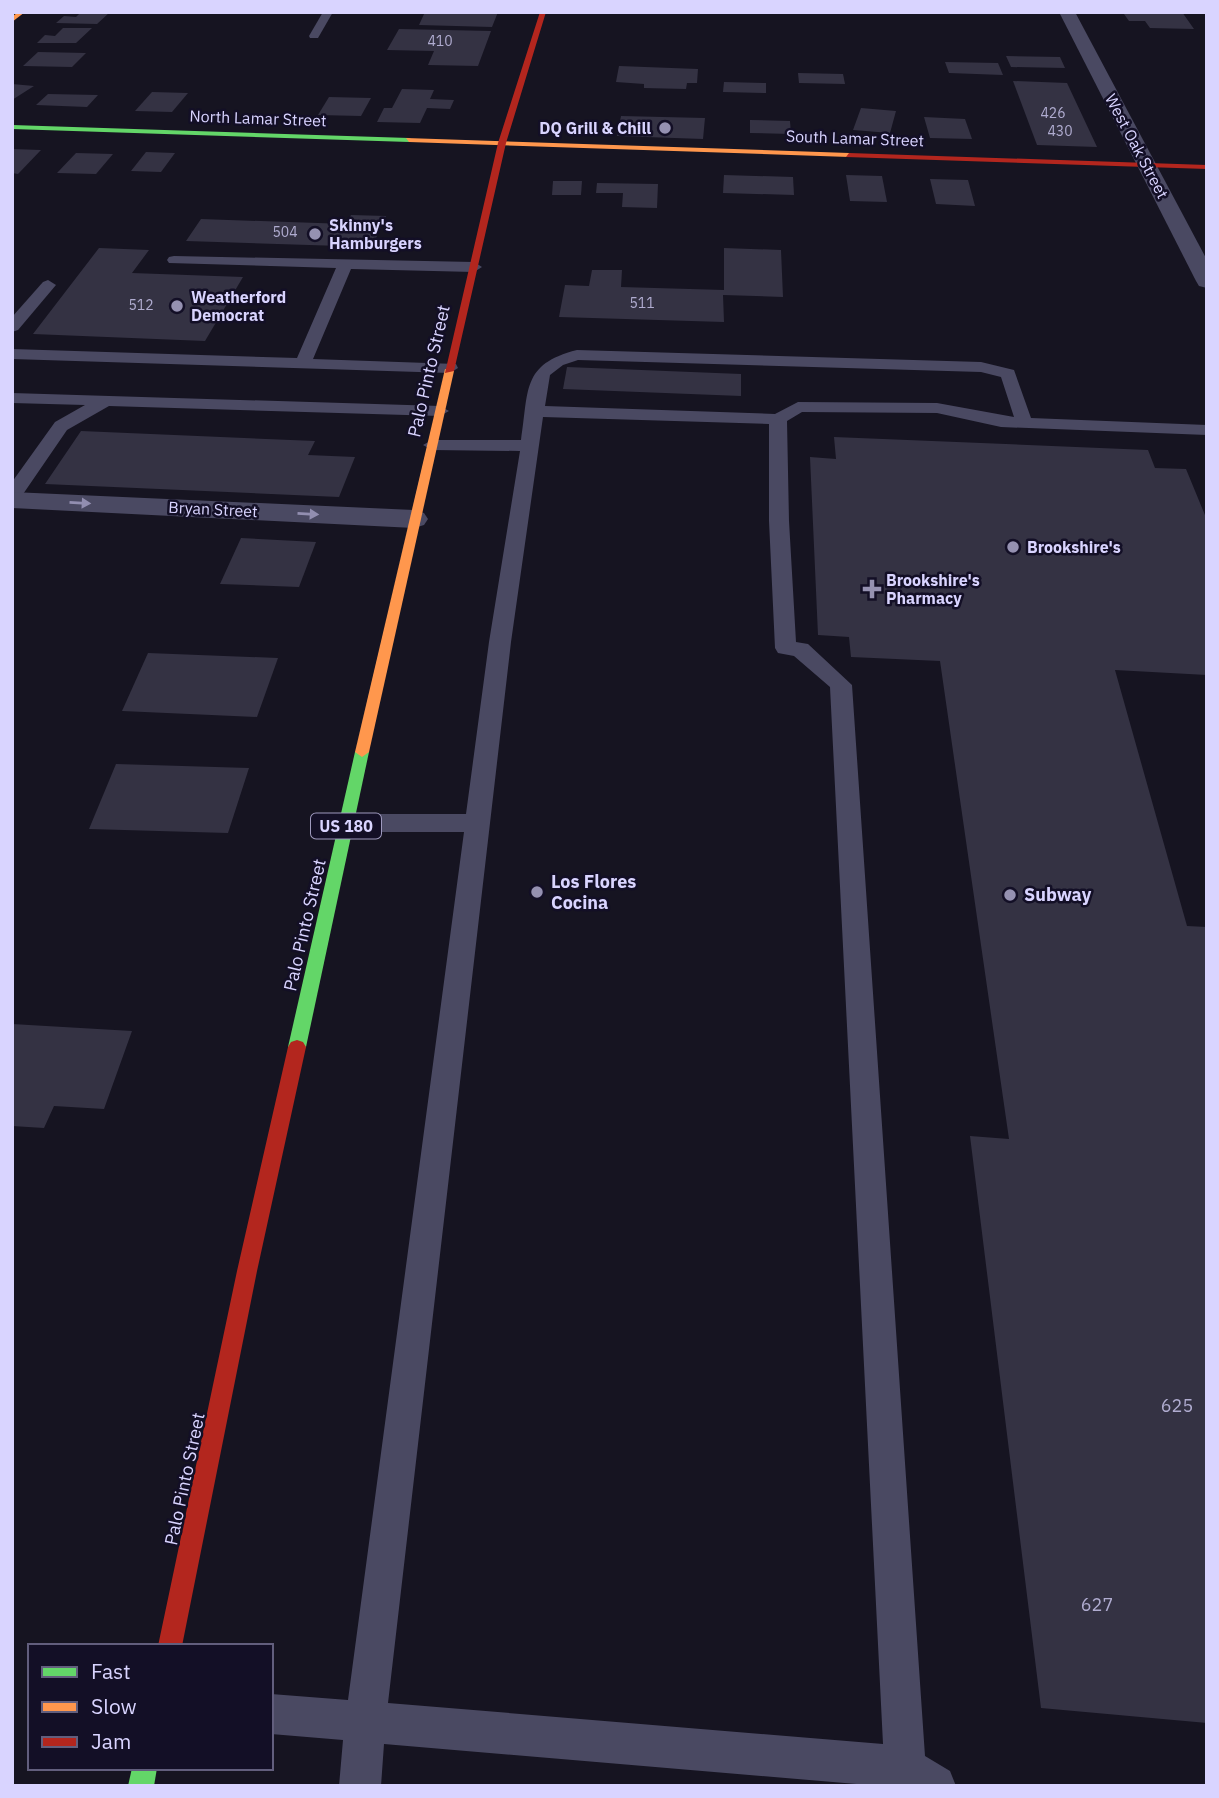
<svg xmlns="http://www.w3.org/2000/svg" width="1219" height="1798" font-family="'IBM Plex Sans',sans-serif">
<style>
.building{fill:#343243}
.lines{fill:none;stroke-linecap:round;stroke-linejoin:round}
.lane{fill:#4a4962;fill-rule:evenodd}
.street{fill:#4a4962;fill-rule:evenodd}
.fast{fill:#63d668;fill-rule:evenodd}
.slow{fill:#ff974d;fill-rule:evenodd}
.jam{fill:#b3261e;fill-rule:evenodd}
.oneway{fill:#928eb0}
.poi-dot{fill:#9591b1;stroke:#130f26;stroke-width:2.5}
.labels{text-anchor:middle;stroke-width:5;stroke-linejoin:round;paint-order:stroke}
.number-label{font-size:14px;fill:#b0acd0}
.far-street-label{font-size:16px;fill:#d9d4ff;stroke:#130f26}
.far-poi-label{font-size:16px;font-weight:bold;fill:#d9d4ff;stroke:#130f26;text-anchor:start}
.shield{fill:#130f26;stroke:#9e99be;stroke-width:2}
.shield-label{font-size:16px;font-weight:bold;fill:#d9d4ff}
.street-label{font-size:18px;fill:#d9d4ff;stroke:#130f26}
.poi-label{font-size:18px;font-weight:bold;fill:#d9d4ff;stroke:#130f26;text-anchor:start}
.near-number-label{font-size:18px;fill:#b0acd0}
</style>
<rect width="100%" height="100%" fill="#161421"/>
<g class="building">
<polygon points="81,12 110,12 97,24 56,23 64,16 76,17"/>
<polygon points="425,12 498,12 492,27 419,25"/>
<polygon points="1142,12 1182,12 1194,29 1150,28 1145,21 1129,21 1124,14"/>
<polygon points="63,28 92,28 76,43 37,43 45,35 55,36"/>
<polygon points="399,29 491,31 478,66 428,65 434,51 387,50"/>
<polygon points="38,52 86,53 72,67 23,66"/>
<polygon points="1006,56 1060,57 1065,68 1011,67"/>
<polygon points="945,62 998,63 1003,75 949,73"/>
<polygon points="619,66 698,69 697,83 687,83 686,89 644,88 644,84 616,82"/>
<polygon points="798,73 843,74 845,84 799,83"/>
<polygon points="1013,81 1067,83 1097,147 1037,145"/>
<polygon points="724,82 766,83 766,93 723,92"/>
<polygon points="12,84 34,86 12,100"/>
<polygon points="402,89 434,90 430,99 454,100 450,109 427,108 420,123 377,122 384,108 392,108"/>
<polygon points="152,92 188,93 172,112 135,111"/>
<polygon points="48,94 98,95 87,107 36,105"/>
<polygon points="329,97 371,98 361,116 318,115"/>
<polygon points="861,108 896,111 890,133 853,130"/>
<polygon points="621,116 705,118 703,139 617,136"/>
<polygon points="924,117 965,119 972,139 930,138"/>
<polygon points="750,120 790,121 791,134 750,133"/>
<polygon points="12,149 41,150 18,174 12,173"/>
<polygon points="146,152 175,153 161,172 131,171"/>
<polygon points="76,153 113,154 96,174 57,173"/>
<polygon points="724,175 793,177 794,195 723,193"/>
<polygon points="846,175 882,176 887,202 850,201"/>
<polygon points="930,179 968,180 975,206 936,204"/>
<polygon points="553,181 582,181 581,195 552,195"/>
<polygon points="597,183 658,184 657,208 622,207 623,193 596,193"/>
<polygon points="351,215 386,216 372,247 186,241 201,219 346,224"/>
<polygon points="99,248 149,250 132,273 243,277 205,341 33,334"/>
<polygon points="724,248 781,250 783,297 723,295 724,322 559,317 565,285 589,286 592,270 622,270 621,287 724,290"/>
<polygon points="567,367 741,374 741,396 563,389"/>
<polygon points="81,431 315,441 308,455 355,457 339,497 45,484"/>
<polygon points="834,437 1148,450 1155,468 1186,469 1207,520 1207,675 1115,670 1187,926 1207,927 1207,1723 1041,1708 970,1136 1009,1139 940,661 851,657 849,637 818,635 810,457 836,459"/>
<polygon points="241,538 316,542 299,587 220,584"/>
<polygon points="148,653 278,658 257,717 122,711"/>
<polygon points="116,764 249,768 228,833 89,829"/>
<polygon points="12,1024 132,1031 104,1109 54,1106 44,1128 12,1126"/>
</g>
<g class="lines">
<g class="lane">
<polygon points="323,12 333,12 318,38 310,38 309,36"/>
<polygon points="174,256 474,262 482,267 474,272 351,269 313,359 456,364 458,368 450,373 12,359 12,349 297,358 336,268 169,263 167,260 169,257"/>
<polygon points="48,280 56,285 18,330 12,332 12,317 43,282"/>
<path d="M577,350L981,362L1014,370L1031,418L1207,425V435L1001,427L937,413L802,412L787,421L789,521L796,642L808,644L852,685L925,1756L950,1771L956,1786H880L384,1744L381,1786H339L343,1740L271,1734V1694L348,1700L464,832H347L338,829L335,823L338,817L347,814H466L489,642L520,451L432,450L423,445L432,440H521C529,391 521,364 577,350ZM578,360L981,372L1001,377L1014,417L937,403L798,402L775,414L545,406L550,375L563,365ZM543,417L769,424V521L775,648L778,653L794,656L830,687L883,1744L388,1703L511,642Z"/>
<polygon points="12,393 440,406 449,411 440,416 109,406 67,430 19,500 12,502 12,482 55,422 85,405 12,403"/>
</g>
<g class="street">
<polygon points="1059,12 1075,12 1207,260 1207,288 1199,286 1196,281"/>
<polygon points="12,492 414,510 424,513 428,519 424,525 414,528 12,508"/>
</g>
<g class="fast">
<polygon points="12,125 409,138 413,140 409,142 12,129"/>
<polygon points="362,747 369,752 306,1047 303,1052 297,1054 291,1052 288,1047 355,752"/>
<polygon points="132,1768 157,1768 154,1786 128,1786"/>
</g>
<g class="slow">
<polygon points="18,12 25,12 12,22 12,17"/>
<polygon points="406,138 849,153 853,155 849,157 409,142"/>
<polygon points="445,369 454,371 369,752 362,757 355,752"/>
</g>
<g class="jam">
<polygon points="540,12 546,12 506,143 454,371 445,373 498,143"/>
<polygon points="849,153 1207,165 1207,169 846,157"/>
<polygon points="297,1040 303,1042 306,1047 257,1271 182,1646 158,1646 237,1271 288,1047 291,1042"/>
</g>
</g>
<defs><path id="oneway-solid" d="M-6-.8H1V-3.2L6.5 0L1 3.2V.8H-6Z" transform="scale(1.75)"/></defs>
<g class="oneway">
<use href="#oneway-solid" transform="translate(80 503) rotate(3)"/>
<use href="#oneway-solid" transform="translate(308 514) rotate(3)"/>
</g>
<g class="poi-dot">
<circle cx="665" cy="128" r="7"/>
<circle cx="315" cy="234" r="7"/>
<circle cx="177" cy="306" r="7"/>
<circle cx="1013" cy="547" r="7"/>
<path d="M868.5 578.5h7v7h7v7h-7v7h-7v-7h-7v-7h7z"/>
<circle cx="537" cy="892" r="7"/>
<circle cx="1010" cy="895" r="7"/>
</g>
<g class="labels">
<g class="number-label">
<text x="440" y="46">410</text>
<text x="1053" y="118">426</text>
<text x="1060" y="136">430</text>
<text x="285" y="237">504</text>
<text x="642" y="308">511</text>
<text x="141" y="310">512</text>
</g>
<g class="far-street-label">
<text transform="translate(258 118) rotate(2)" y="6">North Lamar Street</text>
<text transform="translate(855 138) rotate(2)" y="6">South Lamar Street</text>
<text transform="translate(1137 146) rotate(62)" y="6">West Oak Street</text>
<text transform="translate(213 509) rotate(3)" y="6">Bryan Street</text>
</g>
<g class="far-poi-label">
<text x="651" y="134" text-anchor="end">DQ Grill &amp; Chill</text>
<text x="329" y="231">Skinny's<tspan x="329" dy="18">Hamburgers</tspan></text>
<text x="191" y="303">Weatherford<tspan x="191" dy="18">Democrat</tspan></text>
<text x="1027" y="553">Brookshire's</text>
<text x="886" y="586">Brookshire's<tspan x="886" dy="18">Pharmacy</tspan></text>
</g>
<rect class="shield" x="311" y="813.5" width="70" height="25" rx="5"/>
<g class="shield-label">
<text x="346" y="832">US 180</text>
</g>
<g class="street-label">
<text transform="translate(429 371) rotate(-77)" y="6">Palo Pinto Street</text>
<text transform="translate(305 925) rotate(-77)" y="6">Palo Pinto Street</text>
<text transform="translate(185 1479) rotate(-78)" y="6">Palo Pinto Street</text>
</g>
<g class="poi-label">
<text x="551" y="888">Los Flores<tspan x="551" dy="21">Cocina</tspan></text>
<text x="1024" y="901">Subway</text>
</g>
<g class="near-number-label">
<text x="1177" y="1412">625</text>
<text x="1097" y="1611">627</text>
</g>
</g>
<rect width="1219" height="1798" fill="none" stroke="#d9d4ff" stroke-width="28"/>
<rect x="28" y="1644" width="245" height="126" fill="#130f26" stroke="#625e7d" stroke-width="2"/>
<rect x="42" y="1667" width="35" height="10" fill="#63d668" stroke="#625e7d" stroke-width="2"/>
<text x="91" y="1679" font-size="21" fill="#d9d4ff">Fast</text>
<rect x="42" y="1702" width="35" height="10" fill="#ff974d" stroke="#625e7d" stroke-width="2"/>
<text x="91" y="1714" font-size="21" fill="#d9d4ff">Slow</text>
<rect x="42" y="1737" width="35" height="10" fill="#b3261e" stroke="#625e7d" stroke-width="2"/>
<text x="91" y="1749" font-size="21" fill="#d9d4ff">Jam</text>
</svg>
